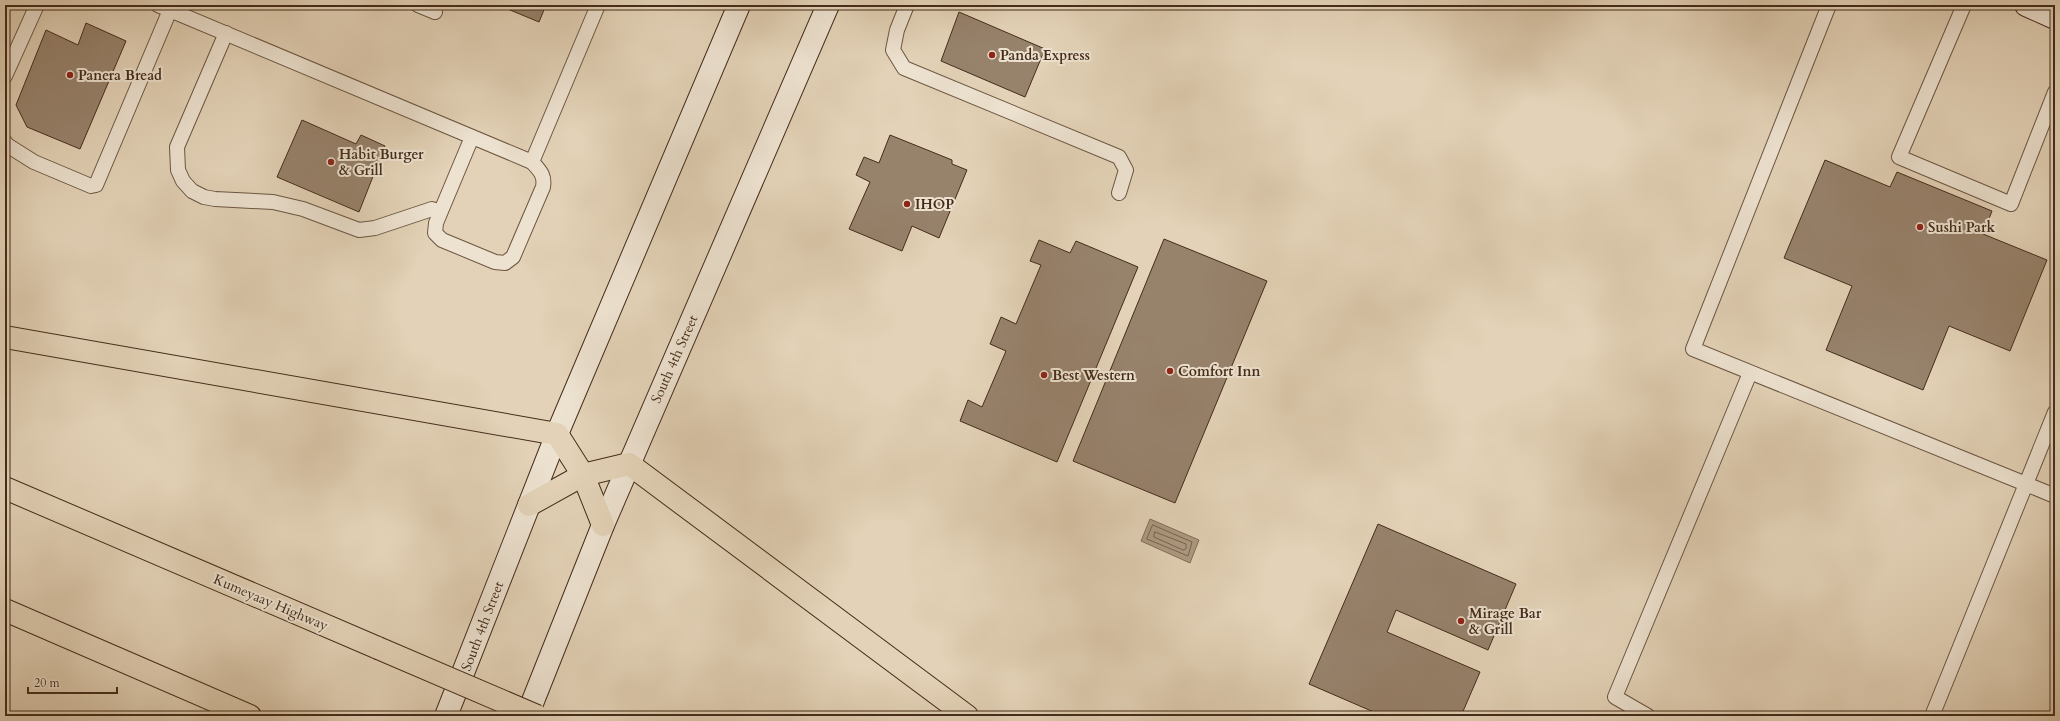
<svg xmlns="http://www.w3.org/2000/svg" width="2060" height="721" font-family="Cardo,serif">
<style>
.water{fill:#ad9a82;stroke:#836e59}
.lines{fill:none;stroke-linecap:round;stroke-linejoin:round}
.shore{stroke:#78634e;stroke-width:1}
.building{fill:#97826c;stroke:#442c1b}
.lane-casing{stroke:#6c5642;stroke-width:16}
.secondary-casing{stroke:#442c1b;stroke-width:24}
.highway-casing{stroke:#442c1b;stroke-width:24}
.lane{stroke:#ede2d0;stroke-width:14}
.secondary{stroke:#ede2d0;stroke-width:22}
.highway{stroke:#e3d2b7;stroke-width:22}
.highway-bridge-casing{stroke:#442c1b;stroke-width:24;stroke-linecap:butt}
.highway-bridge{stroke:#e3d2b7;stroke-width:22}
.poi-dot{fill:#8f2418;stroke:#ede2d0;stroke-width:1.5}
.labels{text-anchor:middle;stroke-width:4;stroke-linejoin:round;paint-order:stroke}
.poi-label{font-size:14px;font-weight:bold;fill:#442c1b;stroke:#ede2d0;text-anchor:start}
.street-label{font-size:14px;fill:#442c1b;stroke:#ede2d0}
</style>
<rect width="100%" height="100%" fill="#e3d2b7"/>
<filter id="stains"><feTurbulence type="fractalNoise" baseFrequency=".005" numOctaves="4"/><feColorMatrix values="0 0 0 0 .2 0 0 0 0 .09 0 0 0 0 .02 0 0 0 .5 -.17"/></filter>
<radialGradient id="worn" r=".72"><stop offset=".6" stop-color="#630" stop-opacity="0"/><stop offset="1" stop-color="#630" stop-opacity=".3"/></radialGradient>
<polygon class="water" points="1150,519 1199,540 1190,563 1141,541"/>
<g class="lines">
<g class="shore">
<polygon points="1153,525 1192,542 1188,556 1147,539"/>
<polygon points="1155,532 1186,544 1186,549 1183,550 1154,537"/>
</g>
</g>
<g class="building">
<polygon points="498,5 546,5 539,22"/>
<polygon points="959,12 1045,49 1025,97 941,61"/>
<polygon points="86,23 126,41 80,149 27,127 16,105 46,30 78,45"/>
<polygon points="302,120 356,144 361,135 385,146 359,212 277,177"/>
<polygon points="890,135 952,160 952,164 967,170 939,238 912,226 902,251 849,229 870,182 856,175 864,157 879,163"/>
<polygon points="1825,160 1890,187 1897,172 1992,211 1983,234 2047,260 2010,351 1949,326 1923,390 1826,350 1852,286 1784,258"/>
<polygon points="1164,239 1267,281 1175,503 1073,461"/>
<polygon points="1039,240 1070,253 1076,241 1138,267 1057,462 960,421 968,400 982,407 1006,351 990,344 1001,317 1016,324 1041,265 1030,261"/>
<polygon points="1378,524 1516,584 1488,650 1396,610 1387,632 1480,672 1461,716 1383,716 1309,684"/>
</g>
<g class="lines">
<g class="lane-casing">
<g id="lane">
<path d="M158,5L532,162C540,171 545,175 543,187L513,257L505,263L495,262L442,240L435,233L436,223L472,137"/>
<polyline points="418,5 435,12"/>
<polyline points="907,5 897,30 893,50 904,68 1119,157 1126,170 1119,193"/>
<polyline points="1829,5 1693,349 2026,484 2055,412"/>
<polyline points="1964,5 1899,157 2011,204 2055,92"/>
<polyline points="226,33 177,147 178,170 183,181 192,191 204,197 215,199 273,202 303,209 359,230 375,228 432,209 440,212"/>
<polyline points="5,76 37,5"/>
<polyline points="5,142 7,145 34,162 91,186 96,185 170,10"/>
<polyline points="532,162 598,5"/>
<polyline points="1648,716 1615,697 1750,373"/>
<polyline points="1932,716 2026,484 2055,496"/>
</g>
</g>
<g class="secondary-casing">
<g id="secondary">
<polyline points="2026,5 2055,18"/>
<polyline points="446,716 557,434 739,5"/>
<polyline points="527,716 603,525 828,5"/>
</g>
</g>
<g class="highway-casing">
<g id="highway">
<polyline points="5,337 557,434 583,475 603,525"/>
<polyline points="5,488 378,648"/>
<polyline points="529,505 583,475 629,464 967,716"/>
<polyline points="5,610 250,716"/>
</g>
</g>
<use href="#lane" class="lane"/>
<use href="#secondary" class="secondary"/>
<use href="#highway" class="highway"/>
<g class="highway-bridge-casing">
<polyline id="highway-bridge" points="378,648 537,716"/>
</g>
<use href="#highway-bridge" class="highway-bridge"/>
</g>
<g class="poi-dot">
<circle cx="992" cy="55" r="4"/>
<circle cx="70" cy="75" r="4"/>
<circle cx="331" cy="162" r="4"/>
<circle cx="907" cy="204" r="4"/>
<circle cx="1920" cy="227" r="4"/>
<circle cx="1170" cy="371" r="4"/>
<circle cx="1044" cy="375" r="4"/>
<circle cx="1461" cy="621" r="4"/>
</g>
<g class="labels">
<g class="poi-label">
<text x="1000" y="60">Panda Express</text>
<text x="78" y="80">Panera Bread</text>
<text x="339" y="159">Habit Burger<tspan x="339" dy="16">&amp; Grill</tspan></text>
<text x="915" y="209">IHOP</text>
<text x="1928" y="232">Sushi Park</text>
<text x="1178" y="376">Comfort Inn</text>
<text x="1052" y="380">Best Western</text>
<text x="1469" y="618">Mirage Bar<tspan x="1469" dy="16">&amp; Grill</tspan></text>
</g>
<g class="street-label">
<text transform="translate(674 359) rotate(-66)" y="5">South 4th Street</text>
<text transform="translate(271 602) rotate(23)" y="5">Kumeyaay Highway</text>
<text transform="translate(482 626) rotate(-69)" y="5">South 4th Street</text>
</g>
</g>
<rect width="2060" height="721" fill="none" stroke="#e3d2b7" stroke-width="20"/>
<rect x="6" y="6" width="2048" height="709" fill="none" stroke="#442c1b" stroke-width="2"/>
<rect x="10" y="10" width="2040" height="701" fill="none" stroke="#442c1b"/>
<path d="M28 687v6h89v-6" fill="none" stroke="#442c1b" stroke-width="2"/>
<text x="34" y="687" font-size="12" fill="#442c1b" stroke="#ede2d0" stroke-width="3" paint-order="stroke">20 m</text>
<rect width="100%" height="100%" filter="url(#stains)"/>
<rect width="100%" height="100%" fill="url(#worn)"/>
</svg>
